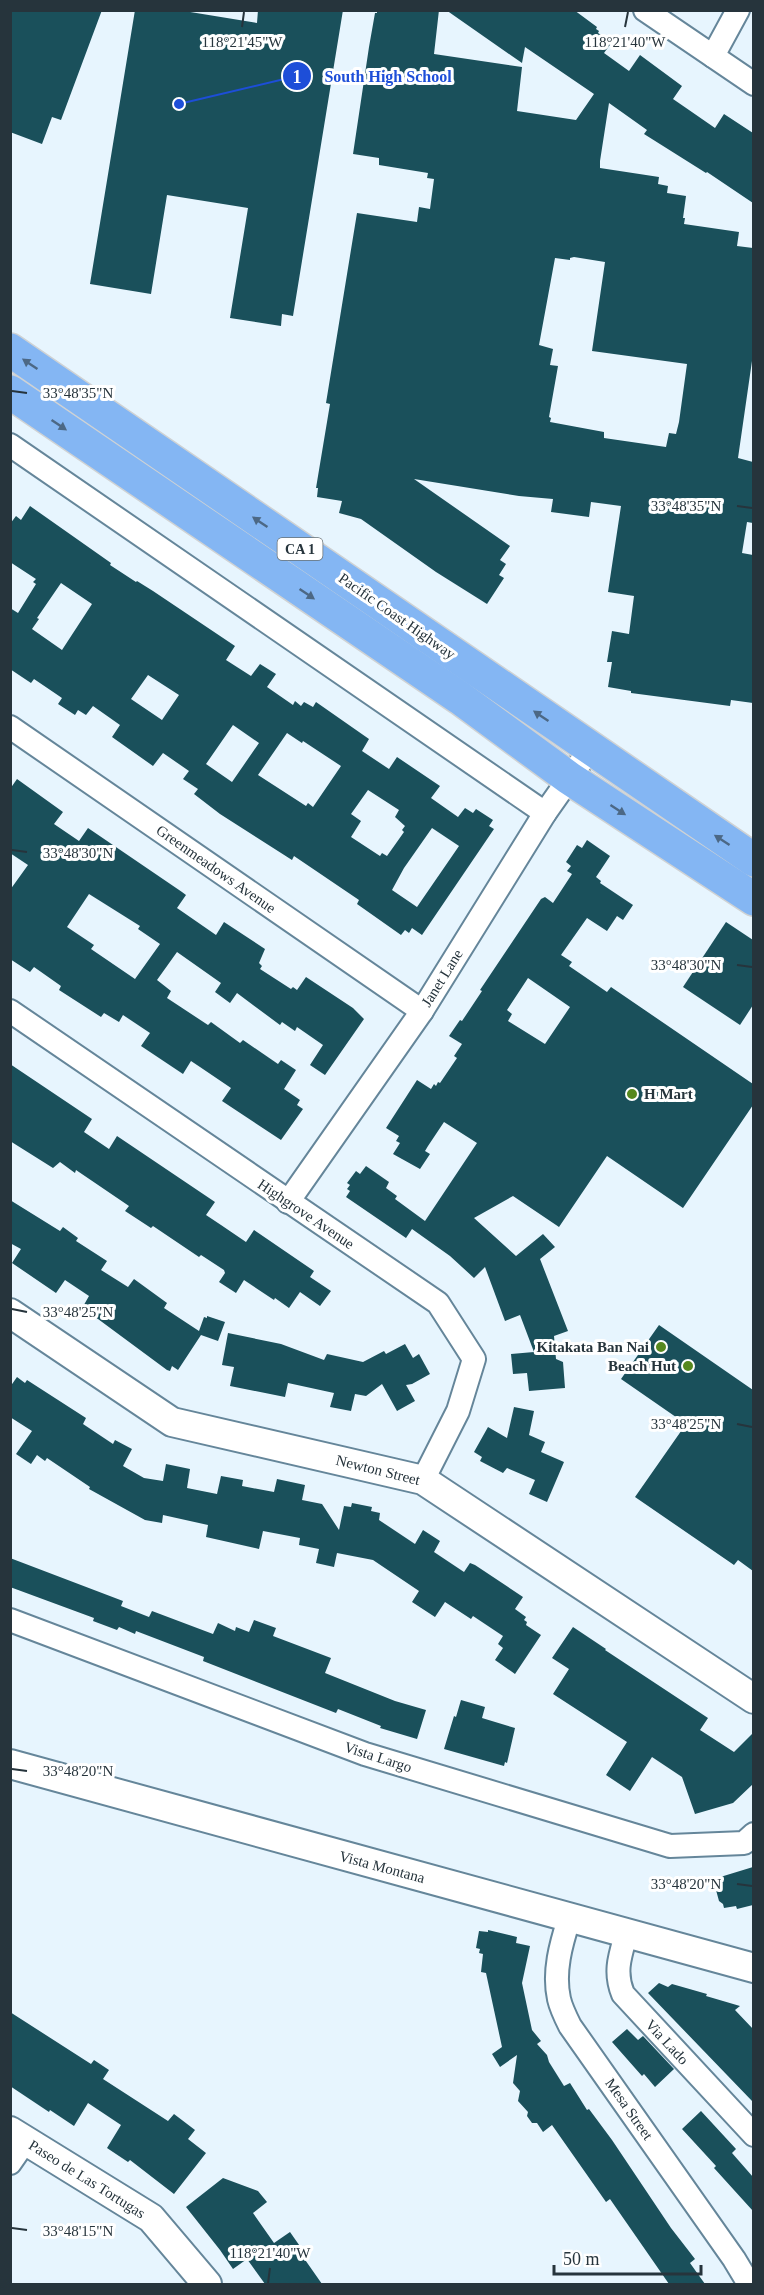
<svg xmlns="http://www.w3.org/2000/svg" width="764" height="2295" font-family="Georgia,serif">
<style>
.building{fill:#1a505b;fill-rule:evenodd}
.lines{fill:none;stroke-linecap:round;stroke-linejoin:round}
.minor-casing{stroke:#65869a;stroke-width:26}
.tertiary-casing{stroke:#65869a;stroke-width:32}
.trunk-casing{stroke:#cfd2d4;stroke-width:36}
.minor{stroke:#fff;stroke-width:22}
.tertiary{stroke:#fff;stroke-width:28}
.trunk{stroke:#84b6f3;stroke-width:33}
.oneway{fill:#4c6885}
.ticks{fill:none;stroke:#26343c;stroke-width:2}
.poi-dot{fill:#56881e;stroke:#fff;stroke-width:2}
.labels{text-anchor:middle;stroke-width:6;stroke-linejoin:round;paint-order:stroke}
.shield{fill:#fff;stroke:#677176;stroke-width:1.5}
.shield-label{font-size:14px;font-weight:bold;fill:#26343c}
.street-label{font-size:15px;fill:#26343c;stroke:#fff}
.poi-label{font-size:15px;font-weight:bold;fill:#26343c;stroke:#fff;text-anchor:end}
.ticks-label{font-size:15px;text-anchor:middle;fill:#26343c;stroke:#fff;stroke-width:6;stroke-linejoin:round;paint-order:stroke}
.leader{fill:none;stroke:#1d4ed8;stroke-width:2}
.callout-dot{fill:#1d4ed8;stroke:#fff;stroke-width:2}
.mark-label{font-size:18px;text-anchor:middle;font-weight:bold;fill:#fff}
.callout-label{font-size:16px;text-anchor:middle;font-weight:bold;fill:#1d4ed8;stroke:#fff;stroke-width:6;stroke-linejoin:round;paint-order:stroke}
</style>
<rect width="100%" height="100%" fill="#e7f5fe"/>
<g class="building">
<polygon points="10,10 102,10 61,120 52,117 42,144 10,132"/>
<polygon points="135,10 178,10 257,23 258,10 343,10 293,316 282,314 281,326 230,318 248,208 167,195 151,294 90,284"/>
<path d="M377,10H439L434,54L522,67L517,111L576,120L594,94L525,47L522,63L446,10H574L597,27L596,29L599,31L598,33L612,42L604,53L629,71L640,55L682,86L673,99L689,110L715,128L724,114L753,133V203L707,172L706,173L644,134L647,130L609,103L600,161V168L659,177L658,184L668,186L667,193L686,196L683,218H685L684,224L739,232L737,246L753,248V354L738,458L753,462V523L747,522L742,553L753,555V703L731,700L730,706L631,693V691L608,687L612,662H607L612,631L629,634L634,596L608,592L621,506L591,502L589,517L551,512L553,499L519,496L414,479L510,546L500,560L506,564L499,575L504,578L487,604L436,572L361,519L339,513L342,501L317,497L318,488H316L330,404L326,403L357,213L417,222L419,207L430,209L434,179L427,178L428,173L379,165V158L353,154L369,47L375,13H377ZM574,257L605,262L592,351L687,364L679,422L676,434L669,433L666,447L604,438V432L550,422L551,418L549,417L558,366L550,365L553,349L539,345L555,258L570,260V258Z"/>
<path d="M30,506L111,563L110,565L136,582L137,581L153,591L235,646L226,660L251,676L260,664L276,674L267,687L293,705L295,701L301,706L304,702L313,707L316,702L369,739L362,751L389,769L397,757L440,786L431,798L458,817L465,808L473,813L476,809L493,820L489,826L494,829L422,935L412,928L409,933L405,930L401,935L357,904L359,900L294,856L292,860L220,814L194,794L198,789L183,779L189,771L163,753L153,766L112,737L120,725L93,706L86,715L78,710L75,715L58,704L62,698L34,679L31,683L10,669V608L18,613L36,584L33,582L36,579L10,562V524L16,516L21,520ZM61,583L92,604L62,650L32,629L39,619L37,618ZM148,675L179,695L162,720L131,699ZM233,725L259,743L232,782L206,764ZM287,733L302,743L303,741L341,766L313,807L308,803L306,806L258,775ZM368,790L399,810L395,817L405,826L402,830L404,832L387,856L382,853L380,856L351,837L361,821L351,814ZM432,828L459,846L417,907L392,890L404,868Z"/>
<path d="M17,779L63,812L54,824L79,841L88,828L182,892L186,895L177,908L216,935L224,922L265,949L259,963L262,966L260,969L291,989L293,987L297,990L306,977L353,1008L364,1019L325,1075L310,1065L323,1045L297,1027L295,1031L282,1022L280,1025L237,993L230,1003L215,992L221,983L177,952L157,980L171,991L167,998L208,1025L211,1022L240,1043L243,1040L278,1064L281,1060L296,1070L284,1089L300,1100L297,1105L303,1109L281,1140L222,1101L231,1088L200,1067L191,1061L183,1074L141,1046L150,1033L123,1015L119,1022L104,1013L101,1017L59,990L61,986L34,967L30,972L10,959V890L28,865L10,853V789ZM89,894L140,926L138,929L160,944L135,979L91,949L94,945L67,927Z"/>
<path d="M587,840L610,856L596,877L601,881L600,883L633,905L623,920L617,916L607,931L587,918L561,955L572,962L569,966L607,992L611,987L753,1084V1105L683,1208L607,1156L559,1227L513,1196L474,1218L516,1256L543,1234L555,1247L540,1259L568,1331L554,1336L556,1359L563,1362L565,1388L529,1391L527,1373L513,1374L511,1354L534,1352L520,1315L505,1321L485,1267L474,1278L450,1256L412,1229L406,1238L346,1197L350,1191L347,1189L350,1185L347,1183L356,1171L360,1174L366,1166L389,1182L386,1188L397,1196L395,1199L425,1221L477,1143L444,1122L428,1146L425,1151L430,1154L420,1169L393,1154L400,1143L396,1141L399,1136L386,1128L417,1080L431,1089L434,1084L436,1086L438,1082L440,1083L457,1058L454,1056L462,1044L449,1036L460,1020L462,1021L482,991L480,990L541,899L545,897L553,903L572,874L567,871L571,866L566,862L577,845L582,848ZM528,978L570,1007L545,1044L508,1021L512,1014L507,1010Z"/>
<polygon points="726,922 753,940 753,1005 740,1025 683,987"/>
<polygon points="10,1064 92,1119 84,1132 109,1149 117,1136 215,1202 206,1215 221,1225 246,1242 254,1230 314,1271 310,1277 331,1291 320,1306 300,1292 289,1308 275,1298 274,1300 244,1280 236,1293 219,1282 225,1273 224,1270 201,1255 199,1257 153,1226 151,1228 125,1211 129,1206 76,1170 75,1173 60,1162 53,1168 10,1141"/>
<polygon points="10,1200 60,1231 63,1227 78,1238 76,1241 107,1261 101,1270 128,1287 134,1279 167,1303 164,1308 199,1331 204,1317 207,1318 207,1316 225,1322 218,1341 201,1335 178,1370 172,1366 170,1371 167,1370 98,1319 81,1310 89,1296 65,1280 56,1293 12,1263 21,1249 10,1243"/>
<polygon points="659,1325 753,1390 753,1571 738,1560 734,1565 635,1497 686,1424 621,1379"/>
<polygon points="228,1333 281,1344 324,1360 327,1354 363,1362 384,1351 386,1354 405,1344 413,1358 419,1354 430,1374 412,1384 406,1385 415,1401 397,1411 382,1384 366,1396 355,1394 351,1411 330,1407 334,1393 288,1383 285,1397 230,1386 234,1367 222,1365"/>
<polygon points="17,1377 25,1383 27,1380 86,1418 83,1424 113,1444 115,1440 132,1449 123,1466 144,1478 163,1481 166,1464 190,1469 187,1488 217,1494 221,1476 243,1480 242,1486 274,1492 277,1479 305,1485 302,1500 322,1504 339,1530 344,1506 351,1507 352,1503 372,1507 371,1511 380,1513 379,1520 415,1544 423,1530 440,1541 434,1552 464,1572 470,1563 475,1565 523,1597 515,1609 526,1617 524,1620 527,1622 526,1625 541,1635 515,1674 495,1660 503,1648 498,1644 503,1636 473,1616 471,1619 445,1602 435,1617 412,1602 419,1591 373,1560 337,1553 334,1567 316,1563 319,1549 299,1545 300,1538 263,1531 259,1549 206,1537 208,1525 163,1515 162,1523 145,1520 89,1489 90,1487 47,1458 45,1461 37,1455 31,1464 16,1454 32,1431 10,1417 10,1387"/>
<polygon points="514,1407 534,1411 529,1435 545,1442 541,1452 564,1462 547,1502 529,1494 535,1480 507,1468 503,1473 480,1461 482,1457 474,1452 488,1427 507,1438"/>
<polygon points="10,1558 123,1601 121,1606 149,1617 152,1611 213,1634 218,1623 235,1631 236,1627 249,1632 254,1620 276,1628 273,1636 331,1658 325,1673 395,1701 426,1710 417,1739 380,1728 381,1726 338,1709 336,1713 203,1661 204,1657 136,1631 135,1634 119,1627 117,1630 93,1621 94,1618 10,1587"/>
<polygon points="573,1627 606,1649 605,1650 708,1718 700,1730 734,1752 753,1733 753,1784 733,1803 695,1814 682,1777 652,1757 630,1791 606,1775 627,1742 553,1694 569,1669 552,1658"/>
<polygon points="461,1700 485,1707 482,1718 515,1728 507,1763 505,1762 504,1766 444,1749 454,1716 456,1717"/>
<polygon points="753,1867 753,1905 737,1909 736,1906 724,1908 723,1904 719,1901 716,1890 717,1878"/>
<polygon points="488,1930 517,1937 516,1943 530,1946 522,1983 532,2030 541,2041 537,2044 547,2055 549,2062 564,2086 570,2083 587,2110 589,2109 612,2140 671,2228 695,2259 690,2263 705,2284 669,2284 610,2199 606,2202 552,2125 543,2132 537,2123 532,2123 527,2116 528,2112 518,2101 520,2091 513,2083 517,2055 500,2067 492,2054 502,2047 486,1973 481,1972 483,1954 479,1953 480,1949 476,1948 479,1931 488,1932"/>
<polygon points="659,1983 668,1987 672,1984 707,1994 706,1996 740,2006 735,2010 753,2029 753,2102 648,1993"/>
<polygon points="10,2012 91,2064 94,2060 109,2070 103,2079 168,2121 174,2114 195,2130 188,2139 206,2153 174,2194 130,2160 128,2162 107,2148 121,2125 88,2103 74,2126 50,2110 49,2112 10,2086"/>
<polygon points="627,2029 638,2040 643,2036 674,2069 655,2087 644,2074 642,2076 612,2042"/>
<polygon points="701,2111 736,2149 732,2153 753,2177 753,2211 714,2168 716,2166 682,2129"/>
<polygon points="223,2178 258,2191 267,2202 253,2213 274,2243 290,2232 304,2252 301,2254 322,2284 265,2284 247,2259 233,2269 220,2250 186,2207"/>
</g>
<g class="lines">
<g class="minor-casing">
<g id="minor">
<polyline points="645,10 754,84"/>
<polyline points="713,56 738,10"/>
<polyline points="10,445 545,813"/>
<polyline points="10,727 422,1011"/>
<polyline points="10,1011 438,1303 474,1359 458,1411 423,1480"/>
<polyline points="288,1202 422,1011 545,813 590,749"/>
<polyline points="10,1620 365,1754 670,1846 744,1843 754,1834"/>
<path d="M569,1919C561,1944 553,1972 559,1999C561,2008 566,2018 570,2026L734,2259L749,2284"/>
<path d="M626,1935C620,1956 614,1972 623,1994L754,2135"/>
<polyline points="10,2163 26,2140"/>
</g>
</g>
<g class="tertiary-casing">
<g id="tertiary">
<polyline points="10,1313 172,1422 423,1480 754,1699"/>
<polyline points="10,1764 754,1968"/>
<polyline points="10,2131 151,2218 207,2284"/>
</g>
</g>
<g class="trunk-casing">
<g id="trunk">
<polyline points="10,350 754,860"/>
<polyline points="10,392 460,698 569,778 754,899"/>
</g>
</g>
<use href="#minor" class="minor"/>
<use href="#tertiary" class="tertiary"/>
<use href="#trunk" class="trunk"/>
</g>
<defs><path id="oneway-solid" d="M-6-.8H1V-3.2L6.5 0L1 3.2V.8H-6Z" transform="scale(1.5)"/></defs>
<g class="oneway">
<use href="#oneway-solid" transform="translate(30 364) rotate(-146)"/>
<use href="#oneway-solid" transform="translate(59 425) rotate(34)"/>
<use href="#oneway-solid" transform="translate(260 522) rotate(-146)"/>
<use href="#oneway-solid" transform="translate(307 594) rotate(34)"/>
<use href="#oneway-solid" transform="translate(541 716) rotate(-146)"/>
<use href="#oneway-solid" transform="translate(618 810) rotate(33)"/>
<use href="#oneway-solid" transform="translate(722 840) rotate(-147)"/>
</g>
<path class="ticks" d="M242,27L244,12M625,27L628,12M12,391L27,393M737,506L752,508M12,850L27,852M737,965L752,967M12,1309L27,1312M737,1424L752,1427M12,1769L27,1771M737,1884L752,1886M12,2228L27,2230M268,2283L270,2268"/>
<g class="poi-dot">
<circle cx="632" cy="1094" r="6"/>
<circle cx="661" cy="1347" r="6"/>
<circle cx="688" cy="1366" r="6"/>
</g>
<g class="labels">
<rect class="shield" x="277.5" y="538" width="45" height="22" rx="4.5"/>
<g class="shield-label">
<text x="300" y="554">CA 1</text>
</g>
<g class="street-label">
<text transform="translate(397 616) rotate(35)" y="5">Pacific Coast Highway</text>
<text transform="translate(216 869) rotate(35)" y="5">Greenmeadows Avenue</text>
<text transform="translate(442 978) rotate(-58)" y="5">Janet Lane</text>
<text transform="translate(306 1214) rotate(34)" y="5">Highgrove Avenue</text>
<text transform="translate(378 1470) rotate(14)" y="5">Newton Street</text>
<text transform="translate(378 1757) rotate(18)" y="5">Vista Largo</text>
<text transform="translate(382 1867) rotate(15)" y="5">Vista Montana</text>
<text transform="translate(667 2042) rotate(47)" y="5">Via Lado</text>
<text transform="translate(629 2109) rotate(55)" y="5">Mesa Street</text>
<text transform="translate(87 2179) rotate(32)" y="5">Paseo de Las Tortugas</text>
</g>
<g class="poi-label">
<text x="644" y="1099" text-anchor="start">H Mart</text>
<text x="649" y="1352">Kitakata Ban Nai</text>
<text x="676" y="1371">Beach Hut</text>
</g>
</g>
<g class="ticks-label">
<text x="625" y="47">118°21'40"W</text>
<text x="242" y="47">118°21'45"W</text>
<text x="78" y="398">33°48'35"N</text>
<text x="686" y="511">33°48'35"N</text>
<text x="78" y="858">33°48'30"N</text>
<text x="686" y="970">33°48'30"N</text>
<text x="78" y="1317">33°48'25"N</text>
<text x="686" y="1429">33°48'25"N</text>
<text x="78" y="1776">33°48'20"N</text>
<text x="686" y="1889">33°48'20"N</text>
<text x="78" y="2236">33°48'15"N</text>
<text x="270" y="2258">118°21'40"W</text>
</g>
<path class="leader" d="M179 104L297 76"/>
<g class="callout-dot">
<circle cx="179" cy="104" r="6"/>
<circle cx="297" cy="76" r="15"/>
</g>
<g class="mark-label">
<text x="297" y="83">1</text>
</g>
<g class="callout-label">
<text x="388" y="82">South High School</text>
</g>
<rect width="764" height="2295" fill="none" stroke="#26343c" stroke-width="24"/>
<path d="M554 2265v9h147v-9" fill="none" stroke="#26343c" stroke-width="3"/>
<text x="563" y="2265" font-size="18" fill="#26343c" stroke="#ffffff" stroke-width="4.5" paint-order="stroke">50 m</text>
</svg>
